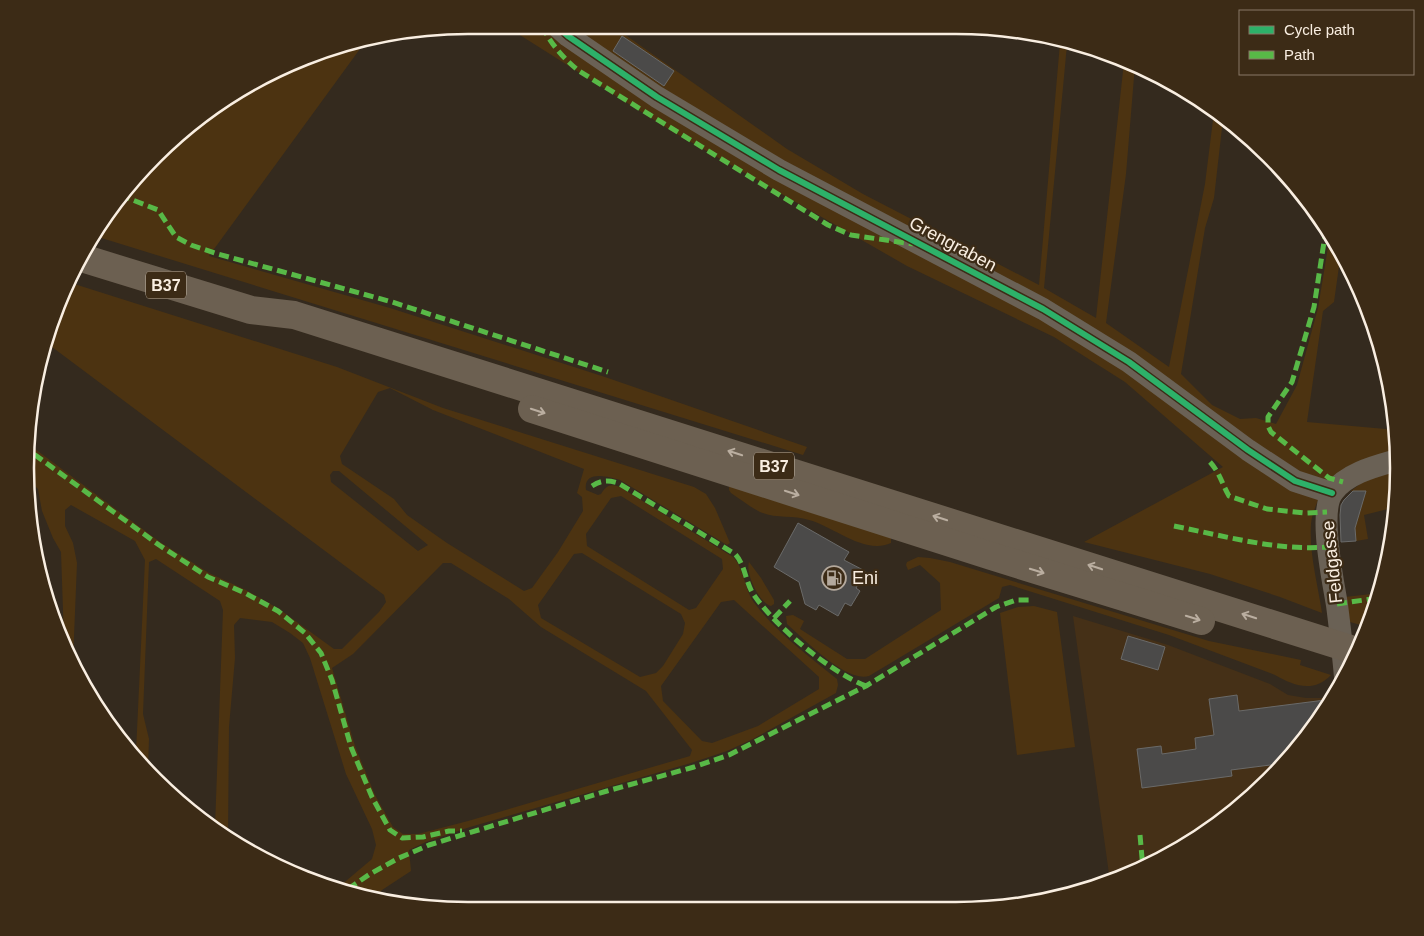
<svg xmlns="http://www.w3.org/2000/svg" width="1424" height="936" font-family="Arial,sans-serif">
<style>
.built{fill:#453017}
.green{fill:#4c3311;fill-rule:evenodd}
.building{fill:#4b4a49;stroke:#6a6a69}
.lines{fill:none;stroke-linecap:round;stroke-linejoin:round}
.minor{stroke:#6a6155;stroke-width:22}
.major{stroke:#6c6051;stroke-width:28}
.quiet{stroke:#58b947;stroke-width:5;stroke-dasharray:10 5;stroke-linecap:butt}
.cycleway-casing{stroke:#3c2b16;stroke-width:9}
.cycleway{stroke:#2db169;stroke-width:6}
.oneway{stroke:#baaea0}
.labels{text-anchor:middle;stroke-width:4.5;stroke-linejoin:round;paint-order:stroke}
.shield{fill:#3c2b16;stroke:#c0b4a4;stroke-width:1}
.shield-label{font-size:16px;font-weight:bold;fill:#f9eee1}
.street-label{font-size:18px;fill:#f9eee1;stroke:#3c2b16}
.poi-label{font-size:18px;fill:#f9eee1;stroke:#3c2b16;text-anchor:start}
.rim{fill:none;stroke:#f9eee1;stroke-width:2.5}
</style>
<rect width="100%" height="100%" fill="#342a1e"/>
<polygon class="built" points="1073,616 1168,645 1270,684 1288,695 1306,698 1333,698 1289,760 1225,820 1152,865 1110,881"/>
<g class="green">
<path d="M504,25L626,26L624,34L787,149L863,194L1039,285L1060,43L1067,45L1044,288L1096,318L1124,62L1135,65L1126,174L1106,323L1169,367L1205,184L1214,112L1223,119L1214,198L1205,228L1181,374L1212,405L1240,419L1256,418L1276,424L1297,385L1318,308L1330,235L1341,252L1334,302L1323,311L1307,422L1397,430L1398,452L1323,487C1319,499 1312,512 1311,524C1309,554 1318,585 1322,613L1280,597L1210,574L1084,542L1223,467L1125,382L1054,337L907,266L670,130Z"/>
<polygon points="365,42 209,256 390,308 605,377 807,447 803,455 95,236 117,198 222,100 326,48"/>
<path d="M68,282L337,367L443,408L694,487L706,494L715,508L730,543L727,545L620,480C607,476 583,470 586,490L598,495L601,494C606,486 610,483 620,487L733,557C745,569 744,591 756,605C777,633 810,657 837,679L838,685L836,693L753,739L727,751L691,763L470,827L426,842L409,850L411,871L382,890L375,897L340,886L372,859L376,845L372,829L346,774L310,658L303,643L290,633L272,622L240,618L234,625L235,658L229,727L228,836L215,827L223,610L220,601L156,559L149,562L143,714L149,739L148,767L136,752L145,560L135,541L71,505L65,510V526L73,543L77,563L73,661L64,639L61,552L53,538L42,511L38,489L30,481L26,439L27,434L35,449L160,542L209,573L246,590L279,609L334,649H342L379,612L386,602L384,595L48,344L59,299ZM390,388L433,410L584,469L577,493L582,497L583,511L558,552L532,588L524,591L447,543L407,515L394,499L342,464L340,456L378,392ZM333,471H339L428,545L418,551L331,482L330,475ZM621,496L722,559L723,569L696,608L689,610L587,546L586,534L611,498ZM582,553L681,614L685,623L683,634L663,666L656,673L640,677L541,618L538,605L574,554ZM443,563H451L509,599L541,627L646,691L692,750L690,756L468,821L418,834H403L393,827L375,795L355,746L332,668L353,654ZM734,600L819,677V689L758,726L712,743L702,741L663,701L661,686L721,602Z"/>
<polygon points="1397,469 1396,507 1364,515 1368,539 1356,541 1353,517 1358,516 1366,491 1351,491 1365,480"/>
<path d="M732,486L891,537V543C864,555 833,526 809,520C793,515 775,519 760,512C750,507 740,499 731,493L729,490V487Z"/>
<path d="M918,557L930,558L950,562L1209,641L1301,660L1300,665L1331,675C1314,693 1294,686 1275,675L1169,635L1010,585L1002,587L999,598L869,676C846,683 804,639 787,624L786,616L793,615L804,621L800,629L847,659H865L941,610L940,583L920,565L908,570L906,565L907,562Z"/>
<path d="M749,562L761,578L774,600V604L771,606C759,603 745,573 749,562Z"/>
<polygon points="1380,593 1375,611 1368,627 1350,622 1345,597"/>
<polygon points="1034,606 1057,612 1075,747 1017,755 1000,613 1018,607"/>
</g>
<g class="building">
<polygon points="622,36 674,71 664,86 613,51"/>
<polygon points="1353,491 1366,491 1355,528 1356,541 1341,542 1340,515 1341,505 1344,500"/>
<polygon points="798,523 849,552 844,560 865,571 856,588 860,591 851,606 845,603 838,616 819,605 816,610 805,604 799,582 774,567"/>
<polygon points="1128,636 1165,647 1158,670 1121,659"/>
<polygon points="1237,695 1239,711 1333,699 1286,763 1231,770 1232,776 1142,788 1137,749 1161,746 1162,754 1196,749 1195,738 1214,735 1209,699"/>
</g>
<g class="lines">
<g class="minor">
<polyline points="557,26 568,36 657,97 779,170 1043,309 1129,362 1248,450 1295,481 1332,493"/>
<path d="M1345,677C1343,653 1340,629 1337,605C1333,580 1318,511 1333,492C1347,473 1376,466 1397,460"/>
</g>
<g class="major">
<polyline points="82,258 251,310 294,315 1357,651"/>
<polyline points="532,409 991,556 1201,621"/>
</g>
<g class="quiet">
<path d="M542,26C551,44 563,58 579,71L828,225L851,235L913,244"/>
<polyline points="120,195 158,210 176,237 191,245 218,254 392,302 608,372"/>
<polyline points="1326,229 1314,307 1292,382 1268,417 1268,426 1271,432 1329,478 1343,482"/>
<polyline points="26,442 31,452 159,545 208,577 245,593 278,611 305,633 321,653 332,680 351,747 372,797 390,830 402,838 423,837 449,831 462,831"/>
<path d="M1210,462C1220,473 1222,484 1229,496L1267,509L1305,513L1327,512"/>
<path d="M592,486C601,480 608,480 618,483L735,554C745,565 745,579 752,592C773,625 830,672 866,686"/>
<path d="M1174,526C1225,536 1276,551 1328,547"/>
<polyline points="1337,604 1378,598"/>
<polyline points="774,618 790,601"/>
<polyline points="1140,835 1143,869"/>
<polyline points="348,889 370,874 399,858 429,845 607,791 694,767 729,755 866,686 996,607 1016,600 1032,600"/>
</g>
<g class="cycleway-casing">
<polyline id="cycleway" points="557,26 568,36 657,97 779,170 1043,309 1129,362 1248,450 1295,481 1332,493"/>
</g>
<use href="#cycleway" class="cycleway"/>
</g>
<defs><path id="oneway-shaft" d="M-6 0H5M1.5-3L5.5 0L1.5 3" fill="none" stroke-width="1.6" stroke-linecap="round" stroke-linejoin="round" transform="scale(1.25)"/></defs>
<g class="oneway">
<use href="#oneway-shaft" transform="translate(538 411) rotate(18)"/>
<use href="#oneway-shaft" transform="translate(735 453) rotate(-162)"/>
<use href="#oneway-shaft" transform="translate(792 493) rotate(18)"/>
<use href="#oneway-shaft" transform="translate(940 518) rotate(-162)"/>
<use href="#oneway-shaft" transform="translate(1095 567) rotate(-162)"/>
<use href="#oneway-shaft" transform="translate(1037 571) rotate(17)"/>
<use href="#oneway-shaft" transform="translate(1249 616) rotate(-162)"/>
<use href="#oneway-shaft" transform="translate(1193 618) rotate(17)"/>
</g>
<defs>
<g id="fuel-ring" transform="scale(1.25)"><circle r="9.5" fill="#3c2b16" stroke="#b4a99d" stroke-width="1.5"/><path d="M-5.5-6h7V0h2V4h1.3V-2.5L3-4.5l.8-.8L6-3V5H2.5V1h-1V6h-7ZM-4.2-4.7v3.2H.2V-4.7Z" fill="#b4a99d"/></g>
</defs>
<g fill-rule="evenodd">
<use href="#fuel-ring" x="834" y="578"/>
</g>
<g class="labels">
<g class="shield">
<rect x="146" y="271.5" width="40" height="27" rx="4"/>
<rect x="754" y="452.5" width="40" height="27" rx="4"/>
</g>
<g class="shield-label">
<text x="166" y="291">B37</text>
<text x="774" y="472">B37</text>
</g>
<g class="street-label">
<text transform="translate(953 244) rotate(28)" y="6">Grengraben</text>
<text transform="translate(1332 562) rotate(-96)" y="6">Feldgasse</text>
</g>
<g class="poi-label">
<text x="852" y="584">Eni</text>
</g>
</g>
<path d="M0 0H1424V936H0ZM468 34H956A434 434 0 0 1 1390 468V468A434 434 0 0 1 956 902H468A434 434 0 0 1 34 468V468A434 434 0 0 1 468 34Z" fill="#3c2b16" fill-rule="evenodd"/>
<path class="rim" d="M468 34H956A434 434 0 0 1 1390 468V468A434 434 0 0 1 956 902H468A434 434 0 0 1 34 468V468A434 434 0 0 1 468 34Z"/>
<rect x="1239" y="10" width="175" height="65" fill="#3c2b16" stroke="#887967"/>
<rect x="1249" y="26" width="25" height="8" fill="#2db169" stroke="#887967"/>
<text x="1284" y="35" font-size="15" fill="#f9eee1">Cycle path</text>
<rect x="1249" y="51" width="25" height="8" fill="#58b947" stroke="#887967"/>
<text x="1284" y="60" font-size="15" fill="#f9eee1">Path</text>
</svg>
